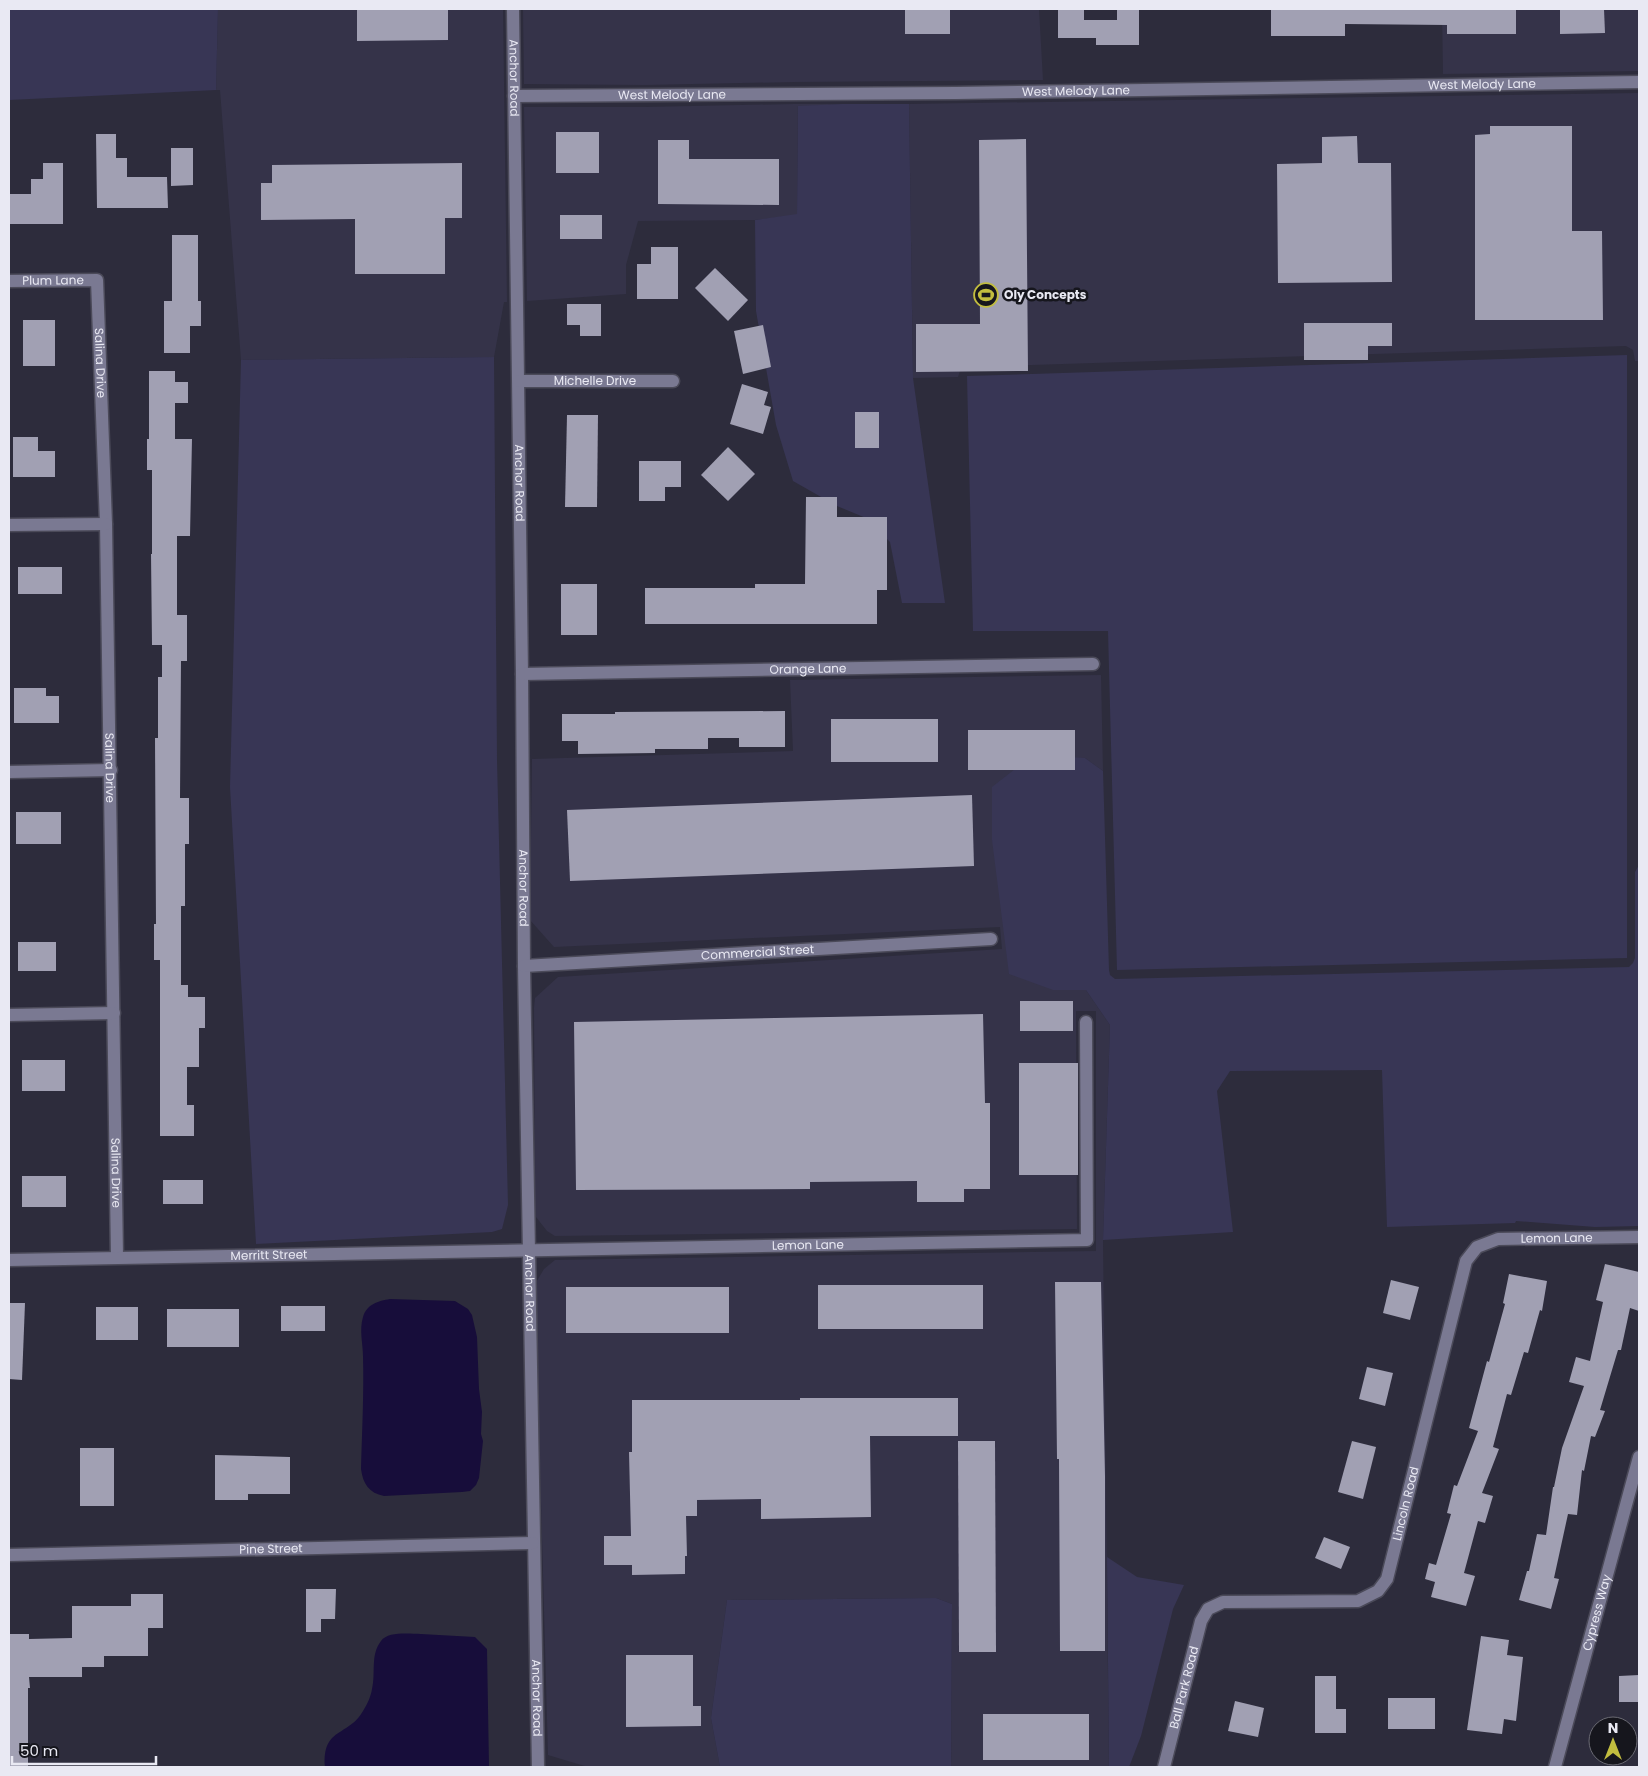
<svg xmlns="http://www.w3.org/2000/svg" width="1648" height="1776" font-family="Poppins,sans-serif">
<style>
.built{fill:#353349}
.green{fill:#383655}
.water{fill:#170d3a}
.building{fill:#a1a0b3}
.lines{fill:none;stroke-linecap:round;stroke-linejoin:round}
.minor-casing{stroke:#4b4a59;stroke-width:15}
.minor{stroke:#7a7992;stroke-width:12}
.labels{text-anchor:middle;stroke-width:5;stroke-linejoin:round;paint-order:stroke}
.street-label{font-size:12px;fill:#e9e9f3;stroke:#16161d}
.poi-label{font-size:12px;font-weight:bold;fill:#e9e9f3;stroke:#16161d;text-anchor:start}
</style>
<rect width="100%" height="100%" fill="#2d2c3c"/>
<g class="built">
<polygon points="218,9 503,9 507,302 504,302 494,357 241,360 220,90 216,90"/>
<polygon points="523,9 1039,9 1043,80 795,82 645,85 524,84"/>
<polygon points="1442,9 1639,9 1639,71 1443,74"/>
<polygon points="1639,93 1639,361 1635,361 1633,350 1626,346 966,367 960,371 958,377 913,378 909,104"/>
<polygon points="795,104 842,104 798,107 797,215 755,220 638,221 626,265 626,294 527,301 524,107 645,107"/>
<polygon points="1101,675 1103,771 1085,758 992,840 1053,989 1086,990 1110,1025 1103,1240 1109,1767 951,1767 952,1604 936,1598 727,1600 711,1718 720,1767 588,1767 548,1755 535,1284 544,1269 555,1260 1096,1251 1096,1011 1076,1011 1077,1229 555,1236 547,1231 536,1217 535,1209 534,1008 535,998 558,977 1002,949 1000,927 554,947 530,920 532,759 793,751 790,680"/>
</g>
<g class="green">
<polygon points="9,9 218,9 216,90 9,100"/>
<polygon points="842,104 909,104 913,378 945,603 902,603 890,542 866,518 837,506 793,481 776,425 756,311 755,220 797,214 798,106"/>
<polygon points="1627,355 1627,958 1117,970 1108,631 973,631 967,376"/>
<polygon points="494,357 497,760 508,1205 502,1229 492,1232 256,1244 230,787 241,360"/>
<polygon points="1033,755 1085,758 1103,771 1109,970 1110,975 1115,979 1629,967 1633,963 1635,958 1635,872 1639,865 1639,1226 1595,1227 1516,1221 1515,1223 1387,1227 1382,1070 1230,1071 1217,1091 1233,1232 1103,1240 1110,1025 1086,990 1053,990 1009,974 992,840 992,787"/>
<polygon points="1107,1557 1137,1577 1184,1585 1173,1609 1141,1736 1129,1767 1109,1767"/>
<polygon points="936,1598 952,1604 951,1767 720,1767 711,1718 727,1600"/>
</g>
<g class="water">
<path d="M390,1299L455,1301L468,1309L472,1315L477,1337L479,1389L482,1412L481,1434L483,1441L479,1478L476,1485L470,1491L462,1492L384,1496C369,1493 363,1484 361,1469C362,1432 364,1394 363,1356C363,1344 359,1330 363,1317C367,1304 378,1301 390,1299Z"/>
<path d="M421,1634L475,1637L487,1649L489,1767H325C322,1727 348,1737 363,1711C367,1705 371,1696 372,1689C376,1673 370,1655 381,1641C388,1631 410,1634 421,1634Z"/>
</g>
<g class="building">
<polygon points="357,9 448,9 448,40 357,41"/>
<rect x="905" y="9" width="45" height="25"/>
<polygon points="1058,9 1084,9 1084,20 1117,20 1117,9 1139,9 1139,45 1096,45 1096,38 1058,38"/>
<polygon points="1271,9 1516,9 1516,34 1447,34 1447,25 1345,24 1345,36 1271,36"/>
<polygon points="1560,9 1604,9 1605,33 1560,34"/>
<polygon points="1490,126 1572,126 1572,231 1602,231 1603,320 1475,320 1475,135 1490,134"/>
<rect x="556" y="132" width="43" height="41"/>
<polygon points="96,134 116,134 116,158 127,158 127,177 167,177 168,208 97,208"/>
<polygon points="1357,136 1358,163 1391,163 1392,282 1278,283 1277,164 1322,163 1322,137"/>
<polygon points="1026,139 1028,371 916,372 916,324 980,324 979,140"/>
<polygon points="658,140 689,140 689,159 779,159 779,205 658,204"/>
<polygon points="171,148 193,148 193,185 171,186"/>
<polygon points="43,163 63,163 63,224 9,224 9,194 31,194 31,179 43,179"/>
<polygon points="462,163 462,218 445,218 445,274 355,274 355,219 261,220 261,183 272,183 272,165"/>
<rect x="560" y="215" width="42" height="24"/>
<polygon points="172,235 198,235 198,301 201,301 201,326 190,326 190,353 164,353 164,301 172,301"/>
<polygon points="651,247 678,247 678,299 637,299 637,264 651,264"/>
<polygon points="715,268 748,300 728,321 695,288"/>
<polygon points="567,304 601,304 601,336 580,336 580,325 567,325"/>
<rect x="23" y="320" width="32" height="46"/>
<polygon points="1304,323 1392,323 1392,346 1368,346 1368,360 1304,360"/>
<polygon points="763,325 771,367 743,374 734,331"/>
<polygon points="149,371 175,371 175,382 188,382 188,403 175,403 175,439 192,439 190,536 177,536 177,615 187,615 187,661 181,661 180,798 189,798 189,844 185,844 185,906 181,906 181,985 188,985 188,997 205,997 205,1028 199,1028 199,1067 187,1067 187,1105 194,1105 194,1136 160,1136 160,960 154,960 154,924 156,924 155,738 158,738 158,677 162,677 162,645 152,645 151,554 152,554 152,470 147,470 147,439 149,439"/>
<polygon points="742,384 768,392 764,405 771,407 763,434 730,424"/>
<rect x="855" y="412" width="24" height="36"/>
<polygon points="567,415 598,415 597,507 565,507"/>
<polygon points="13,437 38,437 38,451 55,451 55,477 13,477"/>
<polygon points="728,447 755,474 728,501 701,475"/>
<polygon points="639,461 681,461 681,487 665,487 665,501 639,501"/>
<polygon points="806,497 837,497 837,517 887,517 887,590 877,590 877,624 645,624 645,588 755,588 755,584 805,584"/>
<rect x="18" y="567" width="44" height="27"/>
<rect x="561" y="584" width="36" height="51"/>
<polygon points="14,688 46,688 46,696 59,696 59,723 14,723"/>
<polygon points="785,711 785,747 739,747 739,738 708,738 708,749 655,749 655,753 578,754 578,741 562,741 562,714 615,714 615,712"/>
<rect x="831" y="719" width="107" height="43"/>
<rect x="968" y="730" width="107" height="40"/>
<polygon points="972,795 974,866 570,881 567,810"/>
<rect x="16" y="812" width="45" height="32"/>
<rect x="18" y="942" width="38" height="29"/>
<rect x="1020" y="1001" width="53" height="30"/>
<polygon points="983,1014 985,1103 990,1103 990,1189 964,1189 964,1202 917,1202 917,1181 810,1182 810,1189 576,1190 574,1022"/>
<rect x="22" y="1060" width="43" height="31"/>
<rect x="1019" y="1063" width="59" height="112"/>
<rect x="22" y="1176" width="44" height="31"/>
<rect x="163" y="1180" width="40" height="24"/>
<polygon points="1605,1264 1639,1272 1639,1311 1630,1308 1621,1350 1618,1350 1600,1410 1605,1411 1595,1437 1591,1436 1584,1471 1582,1470 1577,1515 1568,1514 1554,1578 1559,1579 1551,1609 1519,1600 1527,1571 1529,1571 1537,1534 1546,1535 1553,1487 1554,1487 1562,1448 1584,1386 1569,1382 1576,1357 1590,1361 1603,1302 1596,1300"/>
<polygon points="1509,1274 1547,1281 1542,1311 1540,1310 1528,1353 1524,1352 1511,1395 1507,1394 1493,1447 1499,1449 1482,1493 1493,1496 1485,1523 1478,1521 1464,1573 1475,1576 1466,1606 1431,1597 1435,1582 1425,1579 1429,1563 1436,1565 1451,1514 1447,1513 1454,1485 1457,1486 1478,1431 1469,1428 1487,1361 1489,1362 1505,1304 1503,1303"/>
<polygon points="1391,1280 1419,1287 1410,1320 1383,1313"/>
<polygon points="1055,1282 1101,1282 1105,1476 1105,1651 1060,1651 1059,1459 1057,1459"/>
<rect x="818" y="1285" width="165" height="44"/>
<rect x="566" y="1287" width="163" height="46"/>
<polygon points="9,1303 25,1303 22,1380 9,1379"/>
<rect x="281" y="1306" width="44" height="25"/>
<rect x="96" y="1307" width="42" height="33"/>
<rect x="167" y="1309" width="72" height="38"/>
<polygon points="1367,1367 1393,1373 1385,1406 1359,1399"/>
<polygon points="800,1398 958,1398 958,1436 870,1436 871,1517 761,1519 761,1499 697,1500 697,1516 686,1516 687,1556 685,1556 685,1574 632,1575 632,1565 604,1565 604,1536 631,1536 629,1452 632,1452 632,1400 800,1400"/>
<polygon points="958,1441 995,1441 996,1652 959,1652"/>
<polygon points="1352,1441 1376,1447 1363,1499 1338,1492"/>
<rect x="80" y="1448" width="34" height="58"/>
<polygon points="215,1455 290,1457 290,1494 248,1494 248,1500 215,1500"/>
<polygon points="1324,1537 1350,1547 1341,1569 1315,1558"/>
<polygon points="306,1589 336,1589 335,1619 321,1619 321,1632 306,1632"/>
<polygon points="131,1594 163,1594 163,1628 148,1628 148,1656 104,1656 104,1667 82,1667 82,1677 29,1677 30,1688 28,1688 28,1767 9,1767 9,1634 29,1634 29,1639 72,1638 72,1606 131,1606"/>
<polygon points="1481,1636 1509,1640 1507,1655 1523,1657 1516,1721 1504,1719 1502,1734 1467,1730"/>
<polygon points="626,1655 693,1655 693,1706 701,1706 701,1726 626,1727"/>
<polygon points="1639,1675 1639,1702 1619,1702 1619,1676"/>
<polygon points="1315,1676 1336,1676 1336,1709 1346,1709 1346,1733 1315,1733"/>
<rect x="1388" y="1698" width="47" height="31"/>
<polygon points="1235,1701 1264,1708 1258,1737 1228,1731"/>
<rect x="983" y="1714" width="106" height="46"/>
</g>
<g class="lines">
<g class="minor-casing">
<g id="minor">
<path id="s1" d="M513,9L522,674L524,966L538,1767"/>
<path id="s2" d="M514,96L956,93L1639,82"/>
<path id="s3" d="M9,281L97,280L106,524L117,1257"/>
<path id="s4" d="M519,381H673"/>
<polyline points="9,525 106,524"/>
<path id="s5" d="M522,674L1093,664"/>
<polyline points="9,772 111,770"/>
<path id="s6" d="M524,966L991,939"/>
<polyline points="9,1015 114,1013"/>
<path id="s7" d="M9,1260L1087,1240L1086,1022"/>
<path id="s8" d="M9,1555L533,1543"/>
<path id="s9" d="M1164,1767L1201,1621L1208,1609L1223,1602L1358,1601L1378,1591L1387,1579L1466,1261L1477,1247L1498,1239L1639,1237"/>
<path id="s10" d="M1555,1767L1639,1457"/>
</g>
</g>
<use href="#minor" class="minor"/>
</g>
<defs>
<g id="stadium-ring" transform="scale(1.25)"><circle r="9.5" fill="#16161d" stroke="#c2bd3f" stroke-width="1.5"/><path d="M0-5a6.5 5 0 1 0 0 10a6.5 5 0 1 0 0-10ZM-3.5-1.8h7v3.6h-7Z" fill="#c2bd3f"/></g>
</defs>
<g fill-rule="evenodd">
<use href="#stadium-ring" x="986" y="295"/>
</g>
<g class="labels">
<g class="street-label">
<text dy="4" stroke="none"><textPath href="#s1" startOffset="69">Anchor Road</textPath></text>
<text dy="4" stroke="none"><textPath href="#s2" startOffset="968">West Melody Lane</textPath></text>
<text dy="4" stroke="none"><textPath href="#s2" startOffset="562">West Melody Lane</textPath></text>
<text dy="4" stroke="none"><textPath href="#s2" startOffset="158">West Melody Lane</textPath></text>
<text dy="4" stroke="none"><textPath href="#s3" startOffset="44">Plum Lane</textPath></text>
<text dy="4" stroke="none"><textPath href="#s3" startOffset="171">Salina Drive</textPath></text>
<text dy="4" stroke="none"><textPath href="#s4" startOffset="76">Michelle Drive</textPath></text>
<text dy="4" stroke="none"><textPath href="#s1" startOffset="474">Anchor Road</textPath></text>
<text dy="4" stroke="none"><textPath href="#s5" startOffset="286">Orange Lane</textPath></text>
<text dy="4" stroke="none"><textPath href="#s3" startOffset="576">Salina Drive</textPath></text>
<text dy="4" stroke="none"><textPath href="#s1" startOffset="879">Anchor Road</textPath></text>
<text dy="4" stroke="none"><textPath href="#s6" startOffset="234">Commercial Street</textPath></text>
<text dy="4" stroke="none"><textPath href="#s3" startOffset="981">Salina Drive</textPath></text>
<text dy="4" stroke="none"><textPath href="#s9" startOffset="780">Lemon Lane</textPath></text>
<text dy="4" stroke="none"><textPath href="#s7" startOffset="799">Lemon Lane</textPath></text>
<text dy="4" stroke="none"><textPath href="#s7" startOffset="260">Merritt Street</textPath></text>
<text dy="4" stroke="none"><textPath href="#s1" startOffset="1284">Anchor Road</textPath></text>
<text dy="4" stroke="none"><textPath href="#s9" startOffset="431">Lincoln Road</textPath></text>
<text dy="4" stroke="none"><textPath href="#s8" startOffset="262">Pine Street</textPath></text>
<text dy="4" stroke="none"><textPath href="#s10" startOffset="160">Cypress Way</textPath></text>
<text dy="4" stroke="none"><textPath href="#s9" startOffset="82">Ball Park Road</textPath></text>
<text dy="4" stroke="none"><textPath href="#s1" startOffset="1689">Anchor Road</textPath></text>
</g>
<g class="poi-label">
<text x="1004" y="299">Oly Concepts</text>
</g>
</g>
<rect width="1648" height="1776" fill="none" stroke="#e9e9f3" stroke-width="20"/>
<g transform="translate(1613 1741)"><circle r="24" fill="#16161d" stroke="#6a6a73"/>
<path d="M0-4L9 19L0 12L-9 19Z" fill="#c2bd3f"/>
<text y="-8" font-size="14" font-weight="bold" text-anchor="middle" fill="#e9e9f3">N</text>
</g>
<path d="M12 1756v8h144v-8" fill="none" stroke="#e9e9f3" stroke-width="2.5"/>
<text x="20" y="1756" font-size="15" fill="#e9e9f3" stroke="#16161d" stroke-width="4" paint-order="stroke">50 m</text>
</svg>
